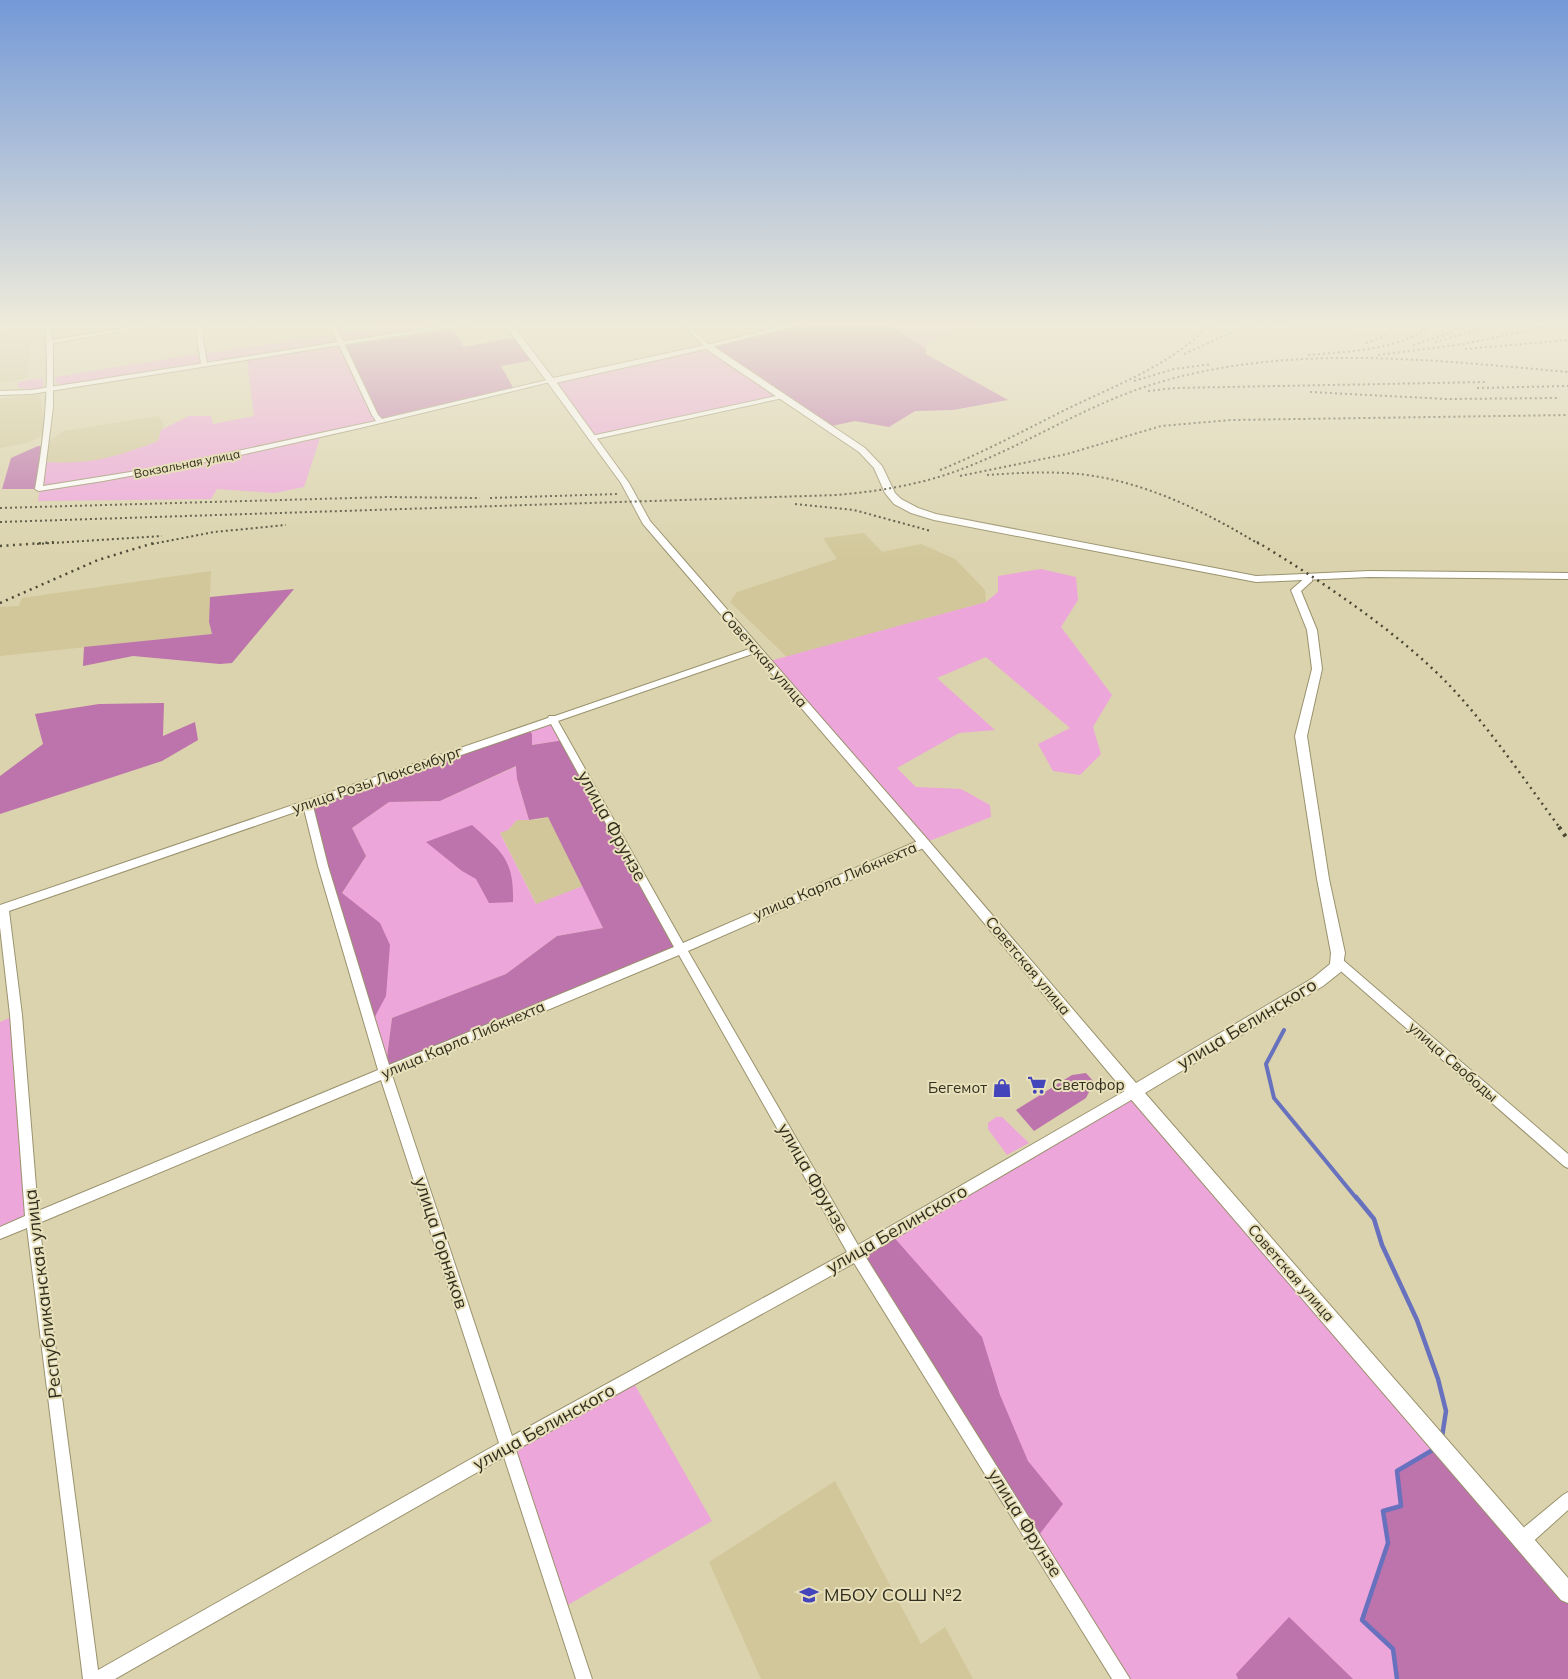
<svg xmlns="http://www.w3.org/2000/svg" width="1568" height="1679" font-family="Mulish,sans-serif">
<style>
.built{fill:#d1c79a}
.green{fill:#eda6da}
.forest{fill:#bd73ab}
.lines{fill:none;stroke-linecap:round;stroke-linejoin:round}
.stream-far1{stroke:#6771be;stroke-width:4}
.stream{stroke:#6771be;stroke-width:4.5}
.minor-casing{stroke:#9a926e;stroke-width:2}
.tertiary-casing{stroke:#9a926e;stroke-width:2}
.secondary-casing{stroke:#9a926e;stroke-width:2}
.minor{fill:#fff;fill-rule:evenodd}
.tertiary{fill:#fff;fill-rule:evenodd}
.secondary{fill:#fff;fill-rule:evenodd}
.rail-far2{stroke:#4a4734;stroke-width:2;stroke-dasharray:2 3;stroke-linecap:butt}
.rail-far1{stroke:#4a4734;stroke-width:2.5;stroke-dasharray:2 4.5;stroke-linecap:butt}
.rail{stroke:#4a4734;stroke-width:4;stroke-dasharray:3 5.5;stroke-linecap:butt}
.labels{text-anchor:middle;stroke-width:4;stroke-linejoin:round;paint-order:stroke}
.far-street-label{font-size:12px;fill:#312e1f;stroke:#e8e0ba}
.street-label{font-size:15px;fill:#312e1f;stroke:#e8e0ba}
.poi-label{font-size:15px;fill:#312e1f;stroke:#e8e0ba;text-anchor:start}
.near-street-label{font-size:18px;fill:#312e1f;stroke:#e8e0ba}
.near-poi-label{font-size:18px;fill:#312e1f;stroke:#e8e0ba;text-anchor:start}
</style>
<rect width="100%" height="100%" fill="#dbd3ad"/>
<g class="built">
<polygon points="1283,324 1568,324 1568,332 1394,339 1297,330"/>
<polygon points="11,330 10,340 31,337 27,378 0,383 0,332"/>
<polygon points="40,394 45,430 38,438 27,443 0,448 0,399"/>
<polygon points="159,416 164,425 158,441 113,458 72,464 44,462 46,444 63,431"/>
<polygon points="864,533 882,552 921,544 955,559 985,590 986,602 787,657 730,602 737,592 837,559 823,538"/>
<polygon points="211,571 209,622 212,634 0,656 0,607 19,606 22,598"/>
<polygon points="548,817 583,886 537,905 500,832 508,830 517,820 536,820"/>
<polygon points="835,1481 921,1644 945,1627 973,1679 761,1679 709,1562"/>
</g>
<g class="green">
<polygon points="402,324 450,325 342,342 336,335 337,343 205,362 204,354"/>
<polygon points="887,324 980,324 928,341 926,349"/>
<polygon points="707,346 781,397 591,438 551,381"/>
<path d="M339,347L379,420L321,435L304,487L275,493L217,489L211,499L38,501L44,462C90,465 116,457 158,441L161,430L189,416H211L213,424L254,416L247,360Z"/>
<polygon points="198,354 200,363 62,385 55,382 55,377"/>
<polygon points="43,378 43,388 28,390 18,387 18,382"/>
<polygon points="1041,569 1076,577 1078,600 1061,627 1112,695 1093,727 1101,754 1080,775 1053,771 1038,744 1070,728 986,657 937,678 995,730 959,733 897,768 916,787 961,789 990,805 991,817 924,843 766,662 986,602 998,592 998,576"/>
<polygon points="552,718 564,740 531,745 526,727"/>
<polygon points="517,766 517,779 529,820 517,820 508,830 500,833 536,904 583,886 603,928 557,936 506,974 392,1018 385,1073 342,893 366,856 352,828 389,802 440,801"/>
<polygon points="16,1015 32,1219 0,1233 0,1022"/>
<polygon points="1134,1092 1440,1445 1401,1506 1383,1511 1388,1543 1376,1580 1393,1649 1397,1679 1122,1679 856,1254"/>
<polygon points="996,1117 1002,1117 1029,1143 1007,1155 988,1129 988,1123"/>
<polygon points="631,1378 712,1521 561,1609 508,1446"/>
</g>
<g class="forest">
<polygon points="801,324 887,324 926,349 926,354 1008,400 953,410 915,411 889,427 855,421 827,427 707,346"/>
<polygon points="453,329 464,347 518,337 533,360 501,366 514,389 379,420 343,346"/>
<polygon points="38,446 47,446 39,489 2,489 11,458"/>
<polygon points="294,589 232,663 220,664 133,656 83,666 84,647 212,634 209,622 210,597"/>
<polygon points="164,703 163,736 195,722 198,740 162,761 0,814 0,776 43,744 35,714 99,704"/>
<polygon points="526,727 532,734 532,745 564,740 681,949 385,1073 392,1018 506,974 557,936 603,928 548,817 529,820 517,779 516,766 440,801 389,802 352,828 366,856 342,893 380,923 390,945 386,996 371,1024 308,804"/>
<path d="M472,825C502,852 514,859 513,902L489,903L476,879L462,871L426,842Z"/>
<polygon points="1086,1073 1094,1082 1086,1098 1034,1131 1016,1110 1072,1075"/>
<polygon points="891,1234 982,1337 1000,1395 1028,1461 1063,1504 1035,1540 856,1254"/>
<polygon points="1440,1445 1568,1593 1568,1679 1397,1679 1393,1649 1362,1620 1388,1543 1383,1511 1401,1506 1397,1471"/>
<polygon points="1289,1617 1353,1679 1238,1679 1236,1674"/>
</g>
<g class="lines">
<polyline class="stream-far1" points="1284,1030 1266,1064 1274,1098 1357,1199"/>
<g class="stream">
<polyline points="1356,1197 1374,1219 1382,1245 1417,1320 1438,1379 1446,1411 1442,1437"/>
<polyline points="1397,1679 1393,1649 1362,1620 1388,1543 1383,1511 1401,1506 1397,1471 1436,1448"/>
</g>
<g class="minor-casing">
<g id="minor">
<path d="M45,324H51L52,340L150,324H164L53,343V407L43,486L168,466L376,421L372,415L329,324H335L378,415L382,419L551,379L554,381L360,428L232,457L103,481L39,491L35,489C45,434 50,380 45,324Z"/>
<polygon points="195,324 201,324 207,364 204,366 201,364"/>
<polygon points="682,324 688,324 709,345 709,347 705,347"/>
<polygon points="781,395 783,396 783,398 591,440 588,438 591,436"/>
<path d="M755,647L758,648V652L558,721L683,943L920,840H928L929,843L928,846L688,951L858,1245L1130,1088L1134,1087L1138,1088L1140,1092L1138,1096L865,1256L1130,1679H1112L854,1263L516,1450L592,1679H576L504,1457L115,1679H83L27,1228L0,1239V1227L25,1216L10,1015L0,927V905L548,718L549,716H555ZM551,724L674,947L389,1065L328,866L313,806ZM304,809L318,866L378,1070L38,1211L22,1015L9,911ZM679,955L847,1252L512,1436L392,1075ZM381,1080L499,1443L98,1670L39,1223Z"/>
<polygon points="1339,959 1343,960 1568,1154 1568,1168 1564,1166 1335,966 1334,963 1335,960"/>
<polygon points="1568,1492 1568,1510 1528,1546 1522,1548 1516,1546 1514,1540 1516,1534 1563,1495"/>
</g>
</g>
<g class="tertiary-casing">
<g id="tertiary">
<polygon points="455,324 474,324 31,394 0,395 0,391 31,390"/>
<polygon points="791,324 805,324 707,348 703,346"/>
<polygon points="548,379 554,379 629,483 650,521 928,840 1136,1083 1313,978 1330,964 1331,953 1317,879 1295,736 1312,669 1307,630 1291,590 1306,577 1312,577 1312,581 1301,591 1317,630 1322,669 1307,736 1329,879 1345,953 1342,971 1323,986 1145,1093 1568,1578 1568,1603 1561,1600 1129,1097 920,846 643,524 621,483 548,383"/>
</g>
</g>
<g class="secondary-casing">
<polygon id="secondary" points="504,324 512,324 553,378 710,344 865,448 882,466 895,493 901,499 918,508 936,514 1256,576 1369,571 1568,573 1568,579 1369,577 1256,582 934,520 911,513 894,504 885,493 874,468 859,452 706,349 551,384 548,383"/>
</g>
<use href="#minor" class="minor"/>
<use href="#tertiary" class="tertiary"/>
<use href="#secondary" class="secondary"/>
<g class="rail-far2">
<polyline points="1435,342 1499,324"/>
<polyline points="1366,343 1388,335"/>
<polyline points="1413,345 1442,336 1468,324"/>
<polyline points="1465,349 1568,340"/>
<polyline points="1184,354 1251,324"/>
<path d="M1308,355C1351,351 1398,351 1433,324"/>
<polyline points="1378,355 1464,344 1557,324"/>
<polyline points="1134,381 1174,369 1212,364"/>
<polyline points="1477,388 1568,386"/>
<polyline points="1148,391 1175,388 1486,382"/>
<polyline points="1310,392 1447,399 1558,398"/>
<path d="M940,470C984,452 1025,430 1067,409C1116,385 1172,365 1210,324"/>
<path d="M987,475C1017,473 1048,471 1079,474C1144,481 1204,511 1259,544"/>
<polyline points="960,476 1067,454 1161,426 1231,420 1568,415"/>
<polyline points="490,498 617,494"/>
<polyline points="795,504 854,510 931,531"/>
<polyline points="0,508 387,497 480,498"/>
<path d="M0,522L837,495C881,491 925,484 967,467C1031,442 1090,403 1157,383C1289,343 1433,360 1568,372"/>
<polyline points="37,544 162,536"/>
<polyline points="152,544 214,532 286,525"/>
</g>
<g class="rail-far1">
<path d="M1257,542C1320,580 1401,634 1451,687C1492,731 1525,781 1560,828"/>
<polyline points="0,546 57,542"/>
<polyline points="0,603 98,560 157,542"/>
</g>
<polyline class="rail" points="1559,827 1568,840"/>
</g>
<linearGradient id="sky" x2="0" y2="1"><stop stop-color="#7499d7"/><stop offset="0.58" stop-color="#efebda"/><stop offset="1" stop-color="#efebda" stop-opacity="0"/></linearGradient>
<rect width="1568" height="559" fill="url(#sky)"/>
<defs>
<g id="supermarket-bare" transform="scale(1.5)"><path d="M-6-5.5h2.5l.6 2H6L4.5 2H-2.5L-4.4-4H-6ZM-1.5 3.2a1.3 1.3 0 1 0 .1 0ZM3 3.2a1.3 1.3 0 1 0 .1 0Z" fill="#4445bb" stroke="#e8e0ba" stroke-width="2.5" paint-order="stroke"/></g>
<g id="shop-bare" transform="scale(1.5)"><path d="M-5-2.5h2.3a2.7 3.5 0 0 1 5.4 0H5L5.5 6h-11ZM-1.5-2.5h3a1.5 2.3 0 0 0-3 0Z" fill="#4445bb" stroke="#e8e0ba" stroke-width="2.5" paint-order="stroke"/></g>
<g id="school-bare" transform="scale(1.5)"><path d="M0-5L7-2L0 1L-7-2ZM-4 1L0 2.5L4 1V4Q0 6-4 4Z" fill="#4445bb" stroke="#e8e0ba" stroke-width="2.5" paint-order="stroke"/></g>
</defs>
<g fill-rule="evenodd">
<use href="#supermarket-bare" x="1037" y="1085"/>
<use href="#shop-bare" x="1002" y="1088"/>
<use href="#school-bare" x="809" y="1595"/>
</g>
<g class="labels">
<g class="far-street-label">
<text transform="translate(187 464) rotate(-11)" y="4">Вокзальная улица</text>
</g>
<g class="street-label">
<text transform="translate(764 659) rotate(49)" y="5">Советская улица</text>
<text transform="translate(377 780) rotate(-19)" y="5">улица Розы Люксембург</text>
<text transform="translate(835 881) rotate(-23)" y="5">улица Карла Либкнехта</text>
<text transform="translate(1028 966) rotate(50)" y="5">Советская улица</text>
<text transform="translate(463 1040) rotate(-23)" y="5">улица Карла Либкнехта</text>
<text transform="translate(1453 1062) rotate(41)" y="5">улица Свободы</text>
<text transform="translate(1291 1273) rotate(49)" y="5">Советская улица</text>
</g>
<g class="poi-label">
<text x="1052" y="1090">Светофор</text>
<text x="987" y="1093" text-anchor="end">Бегемот</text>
</g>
<g class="near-street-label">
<text transform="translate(612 826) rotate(61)" y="6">улица Фрунзе</text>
<text transform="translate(1247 1024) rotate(-31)" y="6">улица Белинского</text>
<text transform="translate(813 1178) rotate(60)" y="6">улица Фрунзе</text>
<text transform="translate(897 1229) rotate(-30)" y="6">улица Белинского</text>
<text transform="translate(441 1243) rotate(72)" y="6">улица Горняков</text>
<text transform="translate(43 1294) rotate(-97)" y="6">Республиканская улица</text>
<text transform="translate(544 1427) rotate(-29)" y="6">улица Белинского</text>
<text transform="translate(1025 1523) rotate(58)" y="6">улица Фрунзе</text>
</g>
<g class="near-poi-label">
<text x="824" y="1601">МБОУ СОШ №2</text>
</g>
</g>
</svg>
